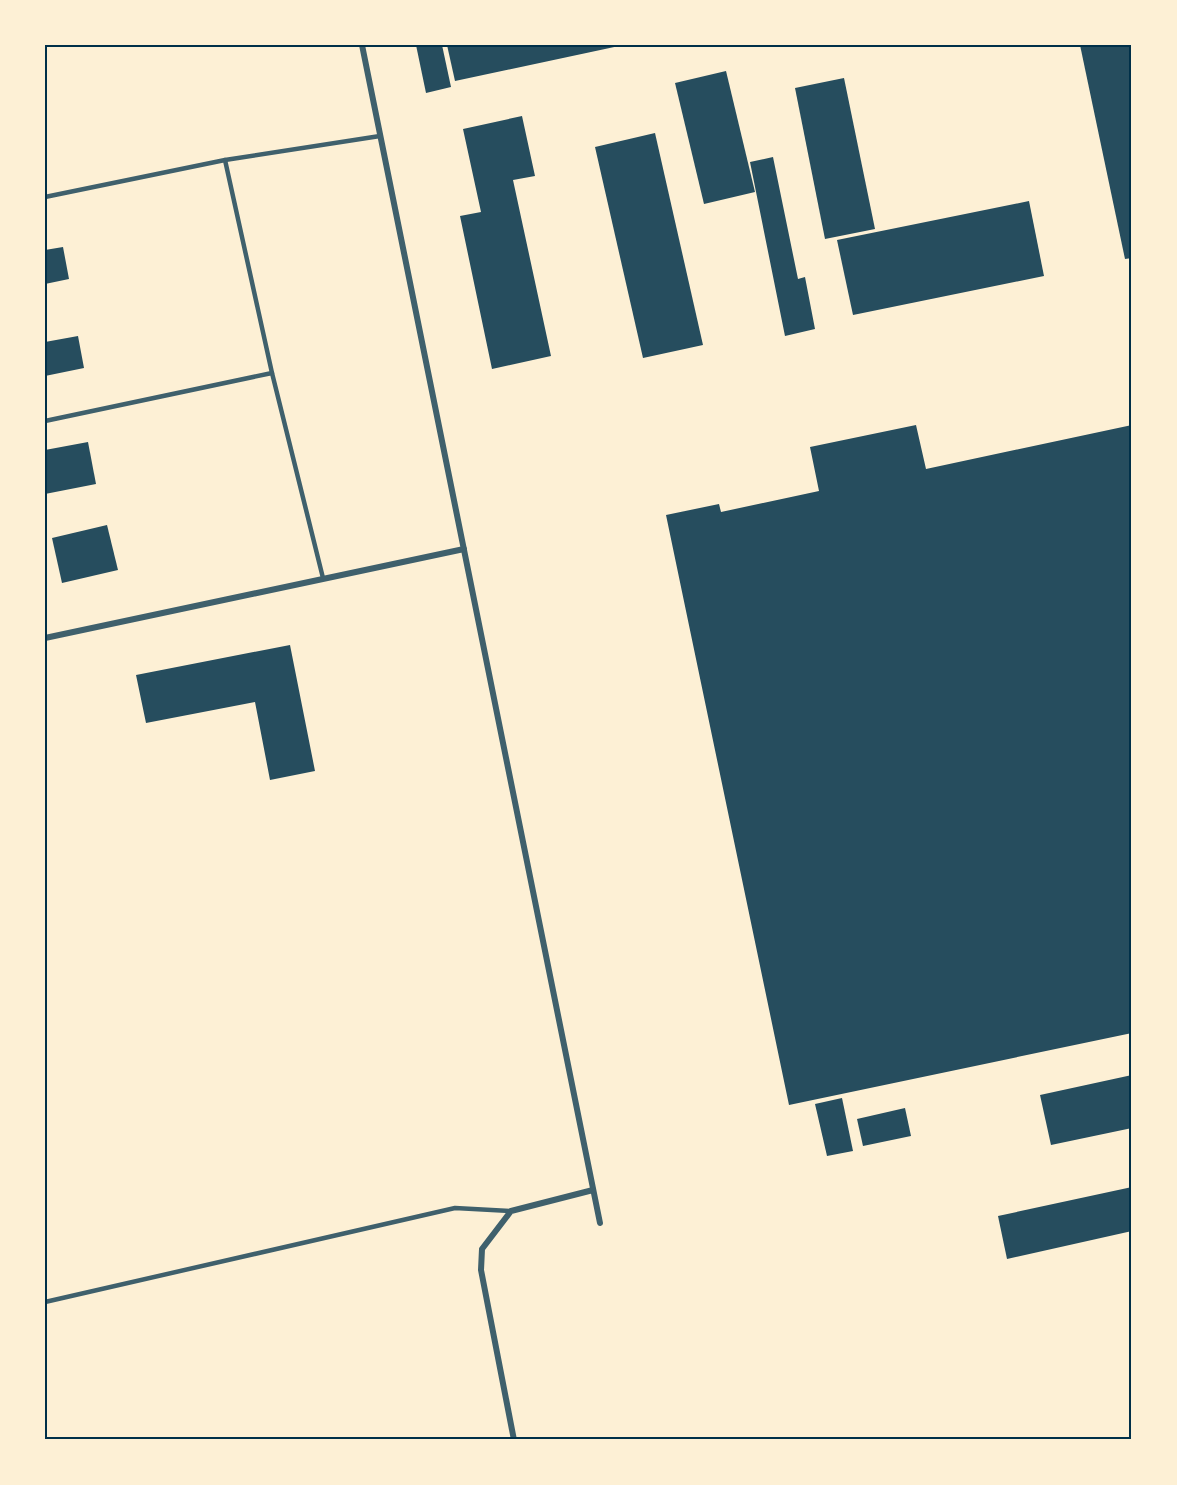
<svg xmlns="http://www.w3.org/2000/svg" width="1177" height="1485" font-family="Montserrat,sans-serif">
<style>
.building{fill:#264d5e}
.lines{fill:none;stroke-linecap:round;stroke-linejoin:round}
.service{stroke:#3f606c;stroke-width:4.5}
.minor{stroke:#3f606c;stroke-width:6}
.neatline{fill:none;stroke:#003049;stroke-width:2}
</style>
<rect width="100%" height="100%" fill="#fdf0d5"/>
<g class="building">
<polygon points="416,45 442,45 451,87 426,93"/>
<polygon points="447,45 618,45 619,46 455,81"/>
<polygon points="1080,45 1132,45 1132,258 1125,259"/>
<polygon points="726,71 755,192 704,204 675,83"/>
<polygon points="844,78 875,229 825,239 795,88"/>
<polygon points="522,116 535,176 513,180 551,356 492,369 460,216 481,212 463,129"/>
<polygon points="655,133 703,345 643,358 595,147"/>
<polygon points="773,157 798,279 805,277 815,329 785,336 750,162"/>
<polygon points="1029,201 1044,276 853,315 837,240"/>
<polygon points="63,247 69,279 45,284 45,250"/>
<polygon points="78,336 84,368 45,376 45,342"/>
<polygon points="916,425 926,469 1132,425 1132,1033 789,1105 666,515 719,504 721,512 819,491 810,447"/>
<polygon points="88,442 96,484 45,494 45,450"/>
<polygon points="107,525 118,570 62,583 52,538"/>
<polygon points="290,645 315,771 270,780 255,702 146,723 136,675"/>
<polygon points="1132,1075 1132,1128 1051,1145 1040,1095"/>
<polygon points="842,1098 853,1151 827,1156 815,1104"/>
<polygon points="905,1108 911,1136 863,1146 857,1119"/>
<polygon points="1132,1187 1132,1231 1007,1259 998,1216"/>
</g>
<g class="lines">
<g class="service">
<polyline points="225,160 380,136"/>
<polyline points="45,197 225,160 272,373 323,578"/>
<polyline points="45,421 272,373"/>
<polyline points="45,1302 455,1208 511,1211"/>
</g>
<g class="minor">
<polyline points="362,45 600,1223"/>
<polyline points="45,638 464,549"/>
<polyline points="514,1440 481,1270 482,1249 511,1211 593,1190"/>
</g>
</g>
<rect width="1177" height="1485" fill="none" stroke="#fdf0d5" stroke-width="93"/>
<rect x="46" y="46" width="1084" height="1392" class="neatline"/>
</svg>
